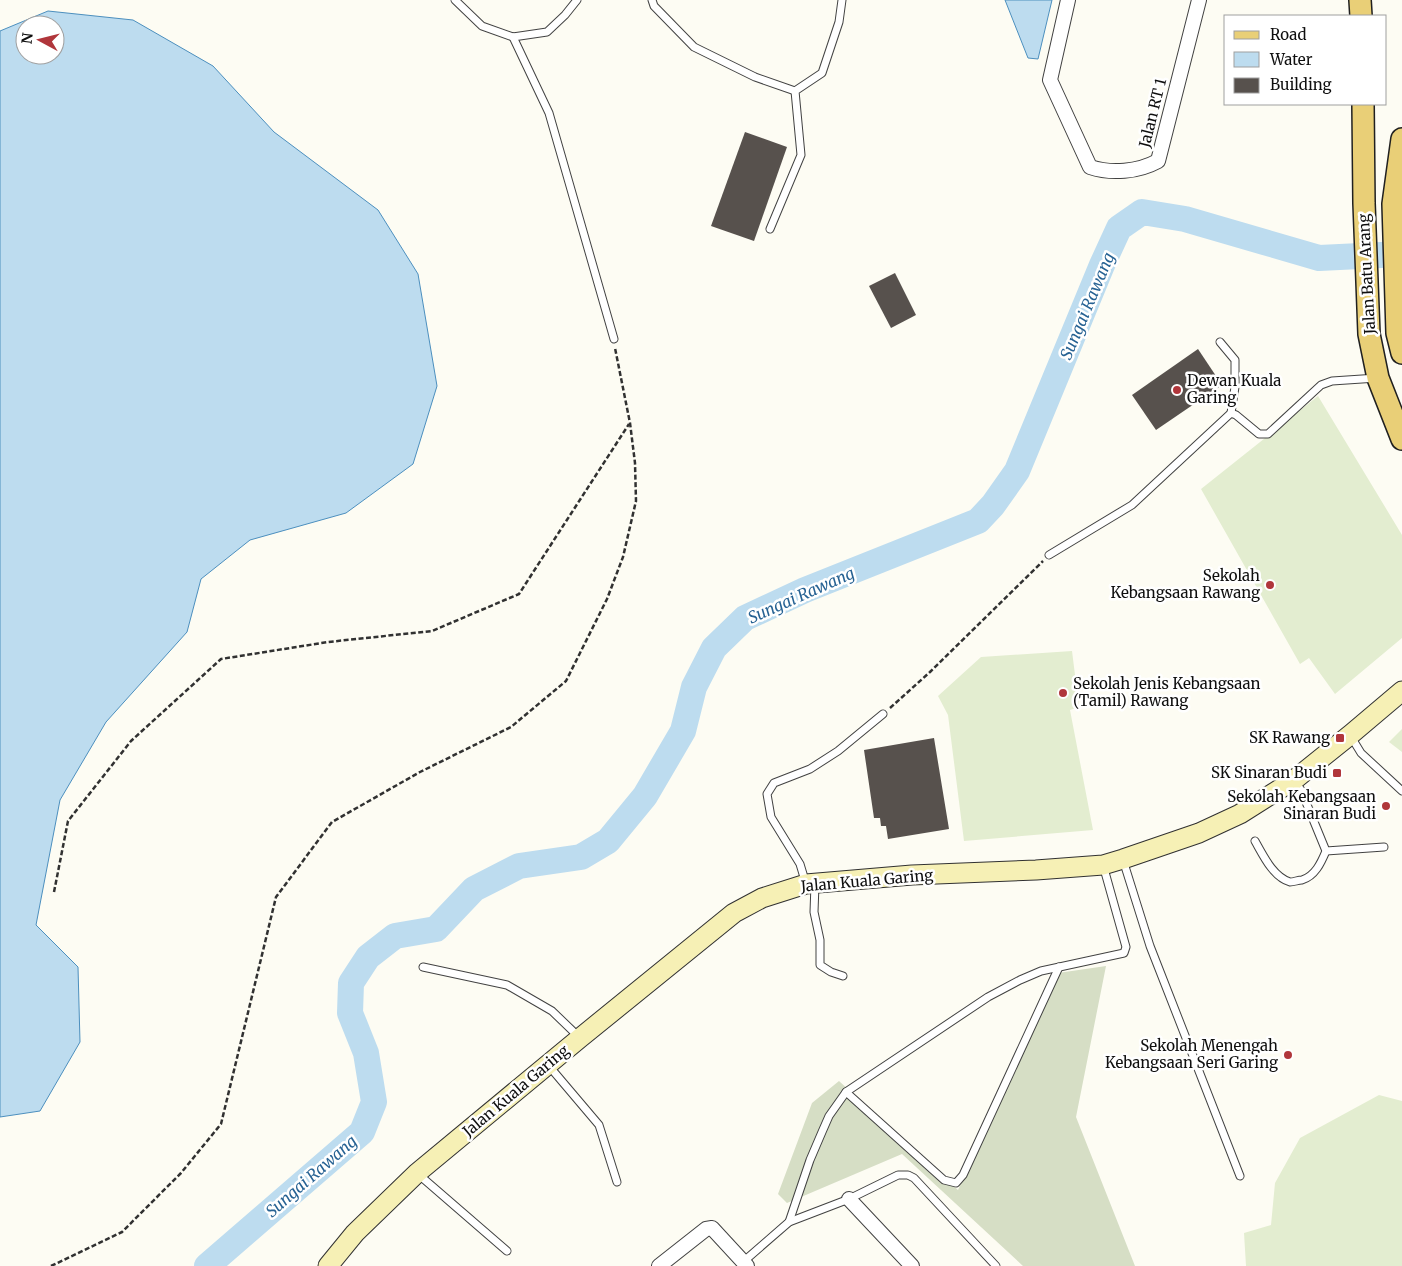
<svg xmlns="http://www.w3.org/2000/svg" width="1402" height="1266" font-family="Merriweather,serif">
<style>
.cemetery{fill:#d6dec5}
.pitch{fill:#e3edd0}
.water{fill:#bddcef;stroke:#4c8fbe;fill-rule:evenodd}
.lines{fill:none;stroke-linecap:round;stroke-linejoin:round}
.river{stroke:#bddcef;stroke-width:26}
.building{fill:#57514d}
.lane-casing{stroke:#424242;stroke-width:9}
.street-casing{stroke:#424242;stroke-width:16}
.secondary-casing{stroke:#313131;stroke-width:21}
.primary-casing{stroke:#202020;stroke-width:24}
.path{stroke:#313131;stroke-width:2.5;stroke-dasharray:5 2.5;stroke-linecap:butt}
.lane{stroke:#fff;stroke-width:7}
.street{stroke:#fff;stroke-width:14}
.secondary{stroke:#f6f0b5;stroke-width:19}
.primary{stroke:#e9cf77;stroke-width:21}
.poi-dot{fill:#b0363b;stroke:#fff;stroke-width:2}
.labels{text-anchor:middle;stroke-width:5;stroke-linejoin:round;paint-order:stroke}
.street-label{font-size:15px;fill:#0f0f0f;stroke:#fff}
.poi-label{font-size:15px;fill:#0f0f0f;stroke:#fff;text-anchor:end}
.water-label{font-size:16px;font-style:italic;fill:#266293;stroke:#fff}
</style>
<rect width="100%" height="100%" fill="#fdfcf3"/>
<polygon class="cemetery" points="1106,966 1076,1117 1135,1266 1023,1266 902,1154 787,1203 778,1194 812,1103 839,1081 958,1190 1058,973"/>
<g class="pitch">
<polygon points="1318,396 1402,535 1402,638 1335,694 1309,658 1300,664 1201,489"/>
<polygon points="1072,651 1079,707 1070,710 1093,830 964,841 948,715 938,696 981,657"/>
<polygon points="1402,729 1402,752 1389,742"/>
<polygon points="1379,1095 1402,1101 1402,1266 1246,1266 1244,1233 1271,1225 1275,1183 1300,1138"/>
</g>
<g class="water">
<polygon points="1005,0 1052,0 1038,59 1028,58"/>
<path d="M48,11L133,20L213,66L274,132L378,210L418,274L437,386L413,464L346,513L250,540L201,579L187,632L106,722L60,800L36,925L78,967L80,1042L40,1111L0,1117V31ZM25,25H55V55H25Z"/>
</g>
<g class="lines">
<polyline class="river" points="207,1266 362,1132 374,1102 366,1053 350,1013 351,983 368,957 395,936 436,929 474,889 519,866 581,857 608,841 645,796 683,731 694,687 714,648 745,618 805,590 978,521 993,505 1017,471 1102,265 1119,228 1142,212 1185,219 1319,258 1402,254"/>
</g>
<g class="building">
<polygon points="745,132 787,147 754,241 711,226"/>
<polygon points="895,273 916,315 891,328 869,286"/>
<polygon points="1198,349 1222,385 1156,430 1132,395"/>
<polygon points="934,738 949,829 888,839 886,826 881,826 880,818 874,818 864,750"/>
</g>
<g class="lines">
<g class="lane-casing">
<g id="lane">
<polyline points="455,0 482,26 513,37 547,32 565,15 577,0"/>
<polyline points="652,0 654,6 694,47 755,77 795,91"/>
<polyline points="513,37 549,113 614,339"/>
<polyline points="770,229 801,155 795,91 822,73 839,22 842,0"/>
<polyline points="1220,342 1235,360 1235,387 1231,413"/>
<polyline points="1049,555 1132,505 1231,413 1236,415 1259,434 1268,434 1321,385 1332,381 1377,378"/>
<polyline points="1350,735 1361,753 1402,791"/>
<path d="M1255,841C1263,855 1273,877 1290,882C1294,882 1298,880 1302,880C1315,876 1321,863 1326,851L1301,790L1294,781"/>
<polyline points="1326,851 1384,847"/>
<polyline points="1123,860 1150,946 1240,1176"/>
<polyline points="806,884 800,864 771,817 767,794 774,783 810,769 838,751 883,714"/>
<polyline points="815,884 814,912 820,940 820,965 831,972 843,976"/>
<polyline points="423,967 507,985 552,1011 580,1038"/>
<polyline points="549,1066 599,1125 617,1182"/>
<polyline points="846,1092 944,1180 956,1183 963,1175 1059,967"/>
<polyline points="418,1174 507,1251"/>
<polyline points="789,1222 810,1160 822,1132 829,1116 846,1092 988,997 1020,980 1041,971 1124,953 1126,947 1103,865"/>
<polyline points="743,1262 789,1222 849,1199 898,1175 908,1175 914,1178 996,1266"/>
</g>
</g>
<g class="street-casing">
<g id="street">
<path d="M1068,0L1050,80L1090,167C1111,174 1138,172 1158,161L1199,0"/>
<polyline points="849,1199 912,1266"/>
<polyline points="659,1266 706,1229 712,1228 747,1266"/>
</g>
</g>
<g class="secondary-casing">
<polyline id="secondary" points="328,1266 355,1233 417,1173 580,1038 734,913 762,898 806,884 912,875 1036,870 1103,865 1123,859 1199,833 1240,814 1294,780 1350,735 1402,691"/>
</g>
<g class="primary-casing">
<g id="primary">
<polyline points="1360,0 1361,16"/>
<polyline points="1363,104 1364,203 1369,334 1378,378 1402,439"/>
<polyline points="1402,139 1393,204 1397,333 1402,353"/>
</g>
</g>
<g class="path">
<polyline points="890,708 930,672 1043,561"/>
<polyline points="54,892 68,821 131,741 221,659 328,642 432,631 519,594 629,424"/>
<polyline points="51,1266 122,1232 181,1173 221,1124 276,897 332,822 420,772 511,727 566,681 607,599 623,557 636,501 635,463 630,423 615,348"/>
</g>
<use href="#lane" class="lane"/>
<use href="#street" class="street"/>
<use href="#secondary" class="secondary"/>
<use href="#primary" class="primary"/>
</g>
<g class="poi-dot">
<circle cx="1177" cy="390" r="5"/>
<circle cx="1270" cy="585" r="5"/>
<circle cx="1063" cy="693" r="5"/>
<rect x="1335" y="733" width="10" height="10" rx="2.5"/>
<rect x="1332" y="768" width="10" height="10" rx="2.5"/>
<circle cx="1386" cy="806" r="5"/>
<circle cx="1288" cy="1055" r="5"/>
</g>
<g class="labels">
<g class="street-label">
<text transform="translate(1153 113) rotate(-76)" y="5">Jalan RT 1</text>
<text transform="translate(1367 274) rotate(-93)" y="5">Jalan Batu Arang</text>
<text transform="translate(867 881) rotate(-5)" y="5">Jalan Kuala Garing</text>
<text transform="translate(516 1091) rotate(-40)" y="5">Jalan Kuala Garing</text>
</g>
<g class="poi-label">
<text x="1187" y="386" text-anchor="start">Dewan Kuala<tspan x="1187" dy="17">Garing</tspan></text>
<text x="1260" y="581">Sekolah<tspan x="1260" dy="17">Kebangsaan Rawang</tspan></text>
<text x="1073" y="689" text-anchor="start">Sekolah Jenis Kebangsaan<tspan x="1073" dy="17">(Tamil) Rawang</tspan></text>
<text x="1330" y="743">SK Rawang</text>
<text x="1327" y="778">SK Sinaran Budi</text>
<text x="1376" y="802">Sekolah Kebangsaan<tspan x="1376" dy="17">Sinaran Budi</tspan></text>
<text x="1278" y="1051">Sekolah Menengah<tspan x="1278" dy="17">Kebangsaan Seri Garing</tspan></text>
</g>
<g class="water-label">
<text transform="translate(1087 306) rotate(-67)" y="6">Sungai Rawang</text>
<text transform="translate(801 595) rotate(-24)" y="6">Sungai Rawang</text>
<text transform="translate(311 1176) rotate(-41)" y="6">Sungai Rawang</text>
</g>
</g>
<rect x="1224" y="15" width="162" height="90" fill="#ffffff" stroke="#9f9f9f"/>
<rect x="1234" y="31" width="25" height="8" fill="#e9cf77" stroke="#9f9f9f"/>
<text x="1270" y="40" font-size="15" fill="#0f0f0f">Road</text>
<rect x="1234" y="52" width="25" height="15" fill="#bddcef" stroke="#9f9f9f"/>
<text x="1270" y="65" font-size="15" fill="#0f0f0f">Water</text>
<rect x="1234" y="78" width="25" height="15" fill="#57514d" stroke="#9f9f9f"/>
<text x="1270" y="90" font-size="15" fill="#0f0f0f">Building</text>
<g transform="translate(40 40) rotate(277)"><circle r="24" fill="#ffffff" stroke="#9f9f9f"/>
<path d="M0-4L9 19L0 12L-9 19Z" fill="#b0363b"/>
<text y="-8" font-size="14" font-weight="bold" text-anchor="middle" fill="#0f0f0f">N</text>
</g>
</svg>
